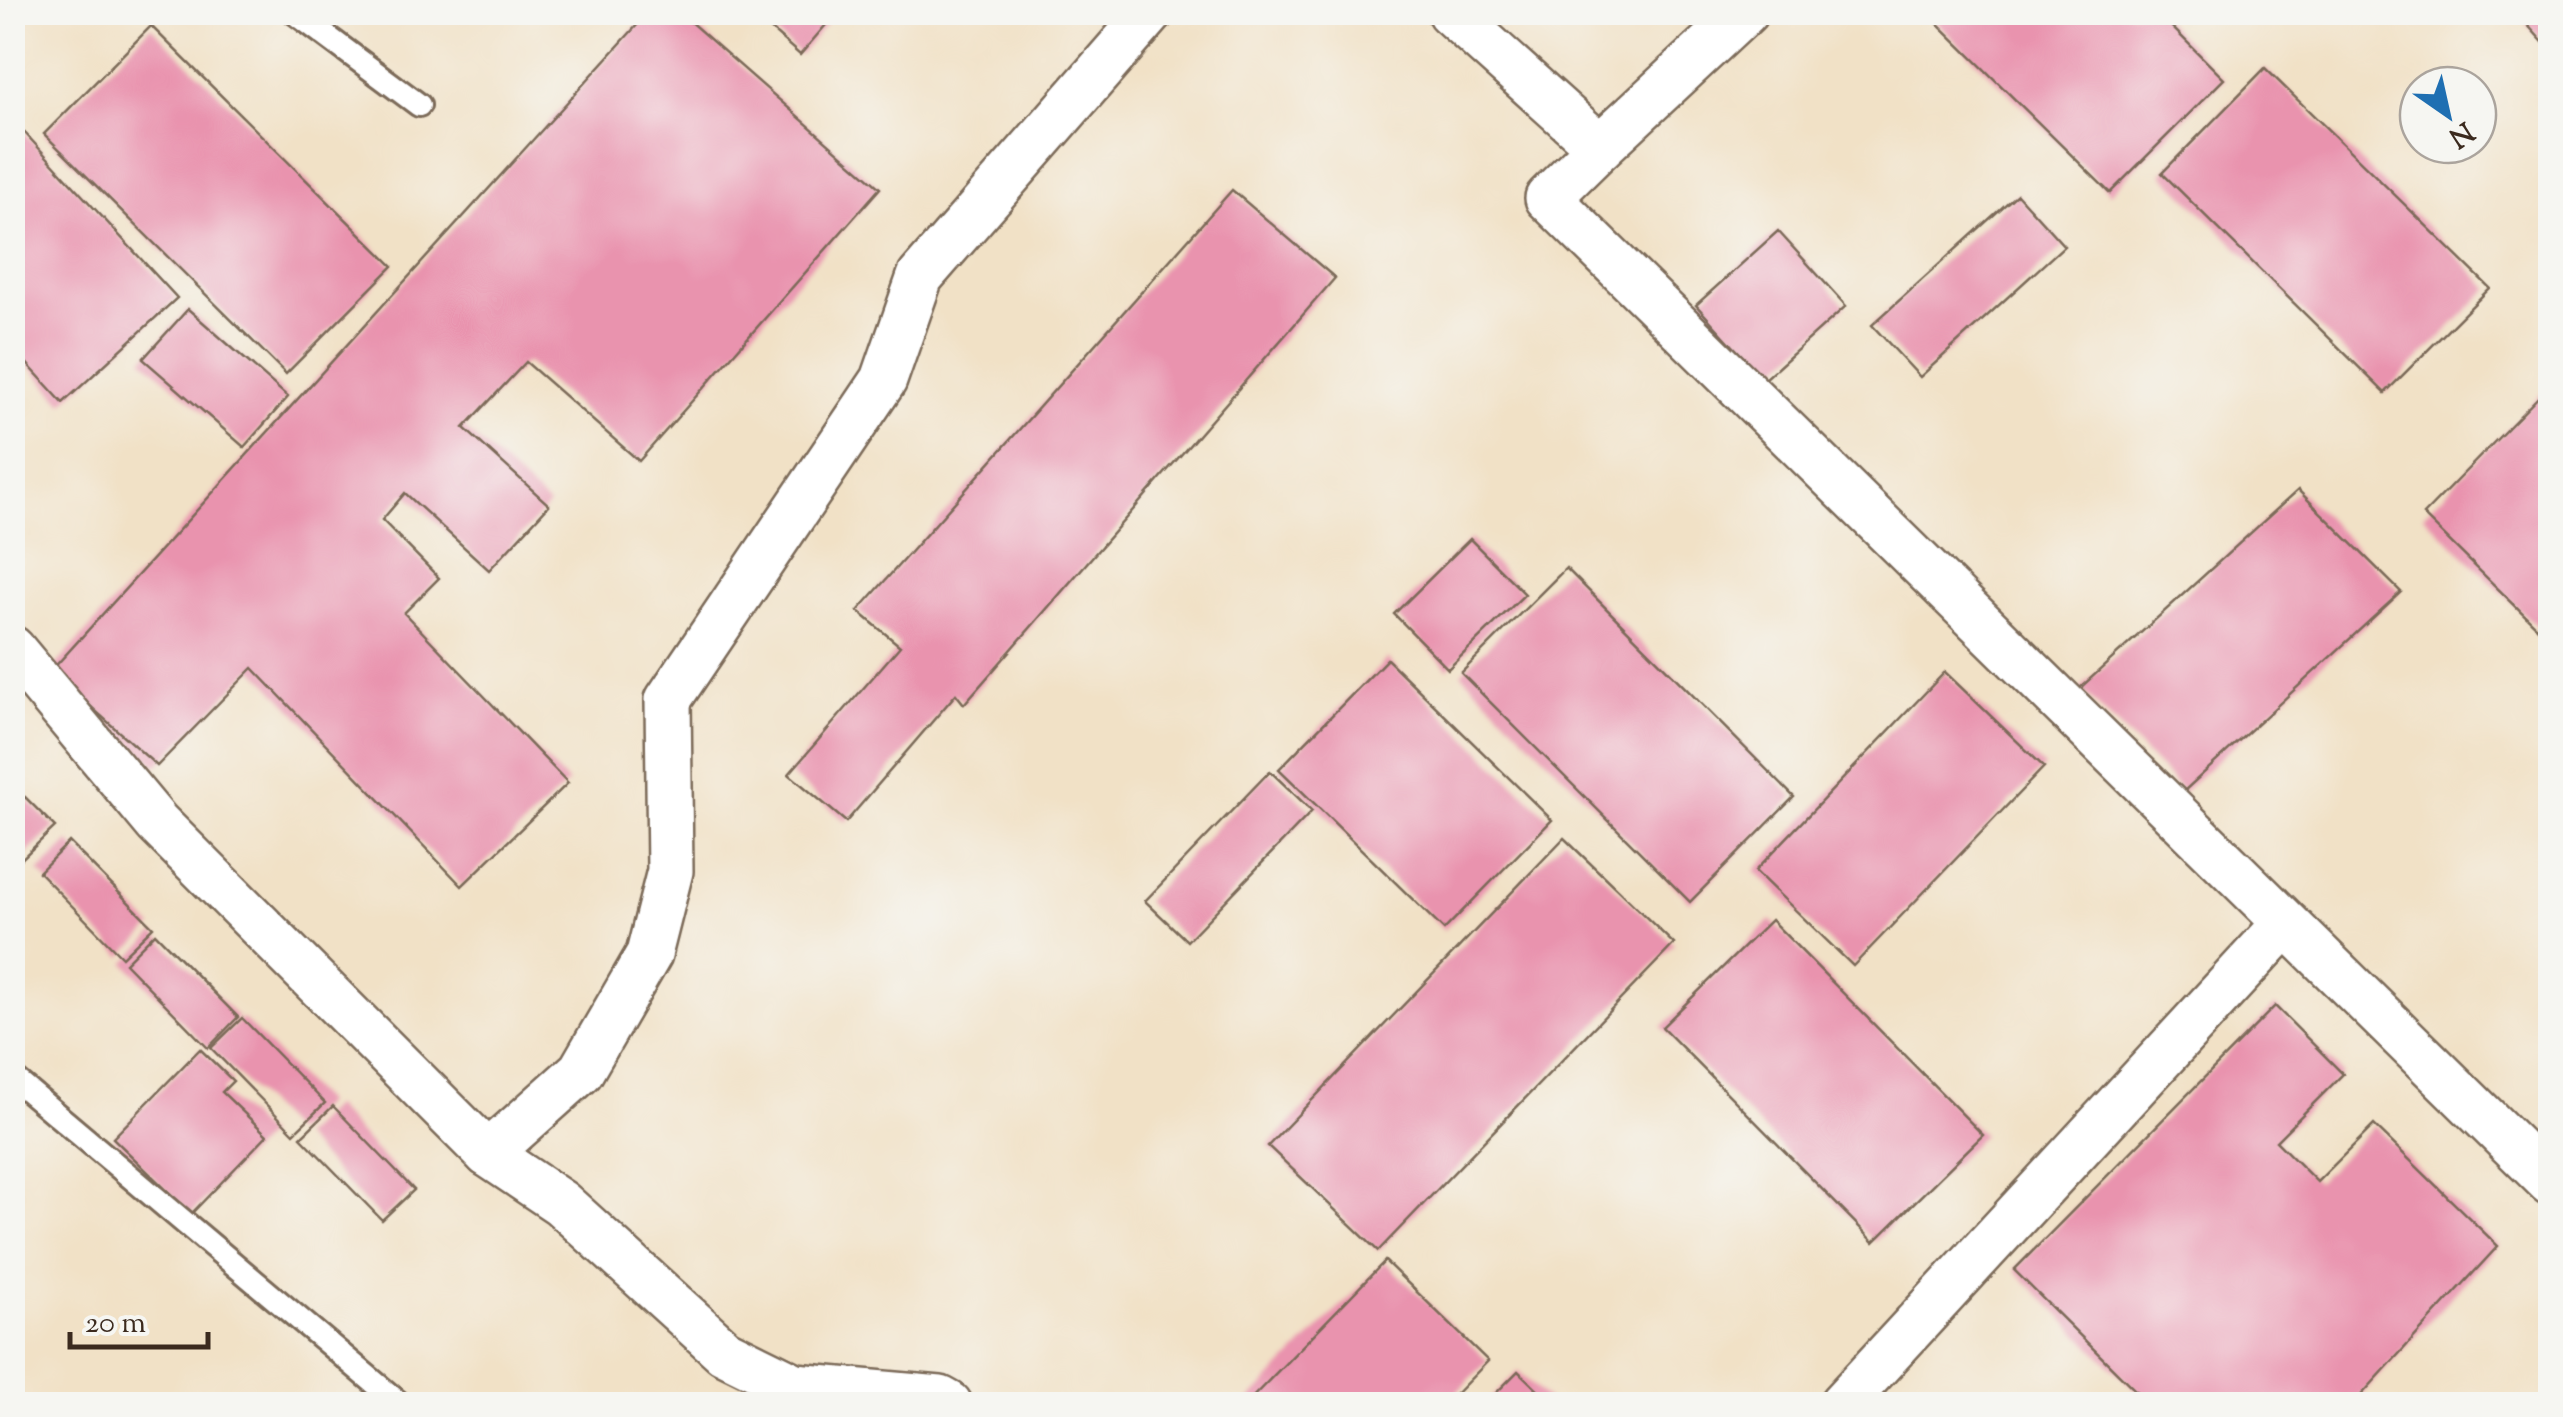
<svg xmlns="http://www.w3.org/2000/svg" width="2563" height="1417" font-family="'Sorts Mill Goudy',serif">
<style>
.building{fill:#e993ae}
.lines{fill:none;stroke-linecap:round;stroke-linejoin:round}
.lane-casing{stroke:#7b6a59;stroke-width:28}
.street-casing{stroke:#7b6a59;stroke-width:50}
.lane{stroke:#fff;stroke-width:22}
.street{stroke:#fff;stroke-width:45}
</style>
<rect width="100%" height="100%" fill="#f6f6f2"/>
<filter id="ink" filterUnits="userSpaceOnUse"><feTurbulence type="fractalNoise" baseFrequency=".01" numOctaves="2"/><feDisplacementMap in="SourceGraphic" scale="20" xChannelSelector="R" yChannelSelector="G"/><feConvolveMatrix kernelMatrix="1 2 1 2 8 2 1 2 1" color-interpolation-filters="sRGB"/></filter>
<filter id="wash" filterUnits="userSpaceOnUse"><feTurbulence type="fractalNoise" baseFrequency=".0048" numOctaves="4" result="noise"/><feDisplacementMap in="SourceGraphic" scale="40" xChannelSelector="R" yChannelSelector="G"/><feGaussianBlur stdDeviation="2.25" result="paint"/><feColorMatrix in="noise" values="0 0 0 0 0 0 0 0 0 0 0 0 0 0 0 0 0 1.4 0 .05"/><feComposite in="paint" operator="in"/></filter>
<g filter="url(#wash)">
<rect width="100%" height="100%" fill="#f1e1c6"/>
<g id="blocks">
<g class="building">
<polygon points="649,12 679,12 880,188 639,461 526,362 464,428 549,505 489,570 405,493 382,520 439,578 404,613 568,783 462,886 253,668 157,766 51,671"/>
<polygon points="751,12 837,12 800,55"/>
<polygon points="1926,12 2157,12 2224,79 2110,193"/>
<polygon points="2516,12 2550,12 2550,50"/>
<polygon points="151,26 393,266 286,374 44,134"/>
<polygon points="2265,68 2490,288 2385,393 2162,173"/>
<polygon points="12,119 177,298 63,403 12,347"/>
<polygon points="1232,190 1335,278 964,704 956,694 846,822 789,774 900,646 858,611"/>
<polygon points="2017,194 2064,246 1920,377 1872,325"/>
<polygon points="1778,231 1846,306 1764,380 1696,305"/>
<polygon points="188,309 288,397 244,447 143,359"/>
<polygon points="2550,385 2550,636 2548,638 2423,515"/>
<polygon points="2298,490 2401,592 2183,792 2080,688"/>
<polygon points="1470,539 1525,594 1448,669 1394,614"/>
<polygon points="1566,568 1794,797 1690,902 1461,673"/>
<polygon points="1387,659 1552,820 1444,930 1279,769"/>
<polygon points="1945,672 2044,767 1853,966 1755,871"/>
<polygon points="1270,771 1312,811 1187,941 1145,901"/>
<polygon points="25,797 55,827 12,868 12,809"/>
<polygon points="1564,838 1674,944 1378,1251 1268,1146"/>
<polygon points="69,842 153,927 122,957 39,872"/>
<polygon points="1771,920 1983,1135 1874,1242 1662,1027"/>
<polygon points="155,933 238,1017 208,1048 125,963"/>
<polygon points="2275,1006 2343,1074 2276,1141 2317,1182 2374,1125 2498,1246 2353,1404 2149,1404 2014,1270"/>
<polygon points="242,1018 325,1103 294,1133 211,1048"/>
<polygon points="200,1049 233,1081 222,1092 267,1135 191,1214 113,1138"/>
<polygon points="333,1106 414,1190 382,1220 301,1137"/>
<polygon points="1385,1261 1488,1361 1446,1404 1246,1404"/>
<polygon points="1518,1371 1552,1404 1485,1404"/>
</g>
</g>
</g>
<g filter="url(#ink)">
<use href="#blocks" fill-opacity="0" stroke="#7b6a59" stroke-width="2.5"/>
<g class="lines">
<g class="lane-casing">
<g id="lane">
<polyline points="294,12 419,105"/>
<polyline points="12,1077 400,1404"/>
</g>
</g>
<g class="street-casing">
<g id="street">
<polyline points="1450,12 1600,147 1548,198 2550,1182"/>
<polyline points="1600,147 1745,12"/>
<polyline points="12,649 157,823 488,1154 561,1203 724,1351 795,1386 940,1399 949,1404"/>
<polyline points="488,1154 581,1071 649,954 670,871 668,700 884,380 920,277 1151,12"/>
<polyline points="1842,1404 2285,924"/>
</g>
</g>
<use href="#lane" class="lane"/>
<use href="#street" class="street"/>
</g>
</g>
<rect width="2563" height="1417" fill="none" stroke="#f6f6f2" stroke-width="50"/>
<g transform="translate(2448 115) rotate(146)"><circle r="48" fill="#f6f6f2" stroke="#aba49d" stroke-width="2.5"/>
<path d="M0-8L18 38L0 25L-18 38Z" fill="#1f6fb2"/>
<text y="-15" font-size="28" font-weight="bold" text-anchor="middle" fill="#3b2a1e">N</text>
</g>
<path d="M70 1332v15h138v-15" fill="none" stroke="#3b2a1e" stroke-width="5"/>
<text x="85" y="1332" font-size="30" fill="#3b2a1e" stroke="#f6f6f2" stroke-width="8" paint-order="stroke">20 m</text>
</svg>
